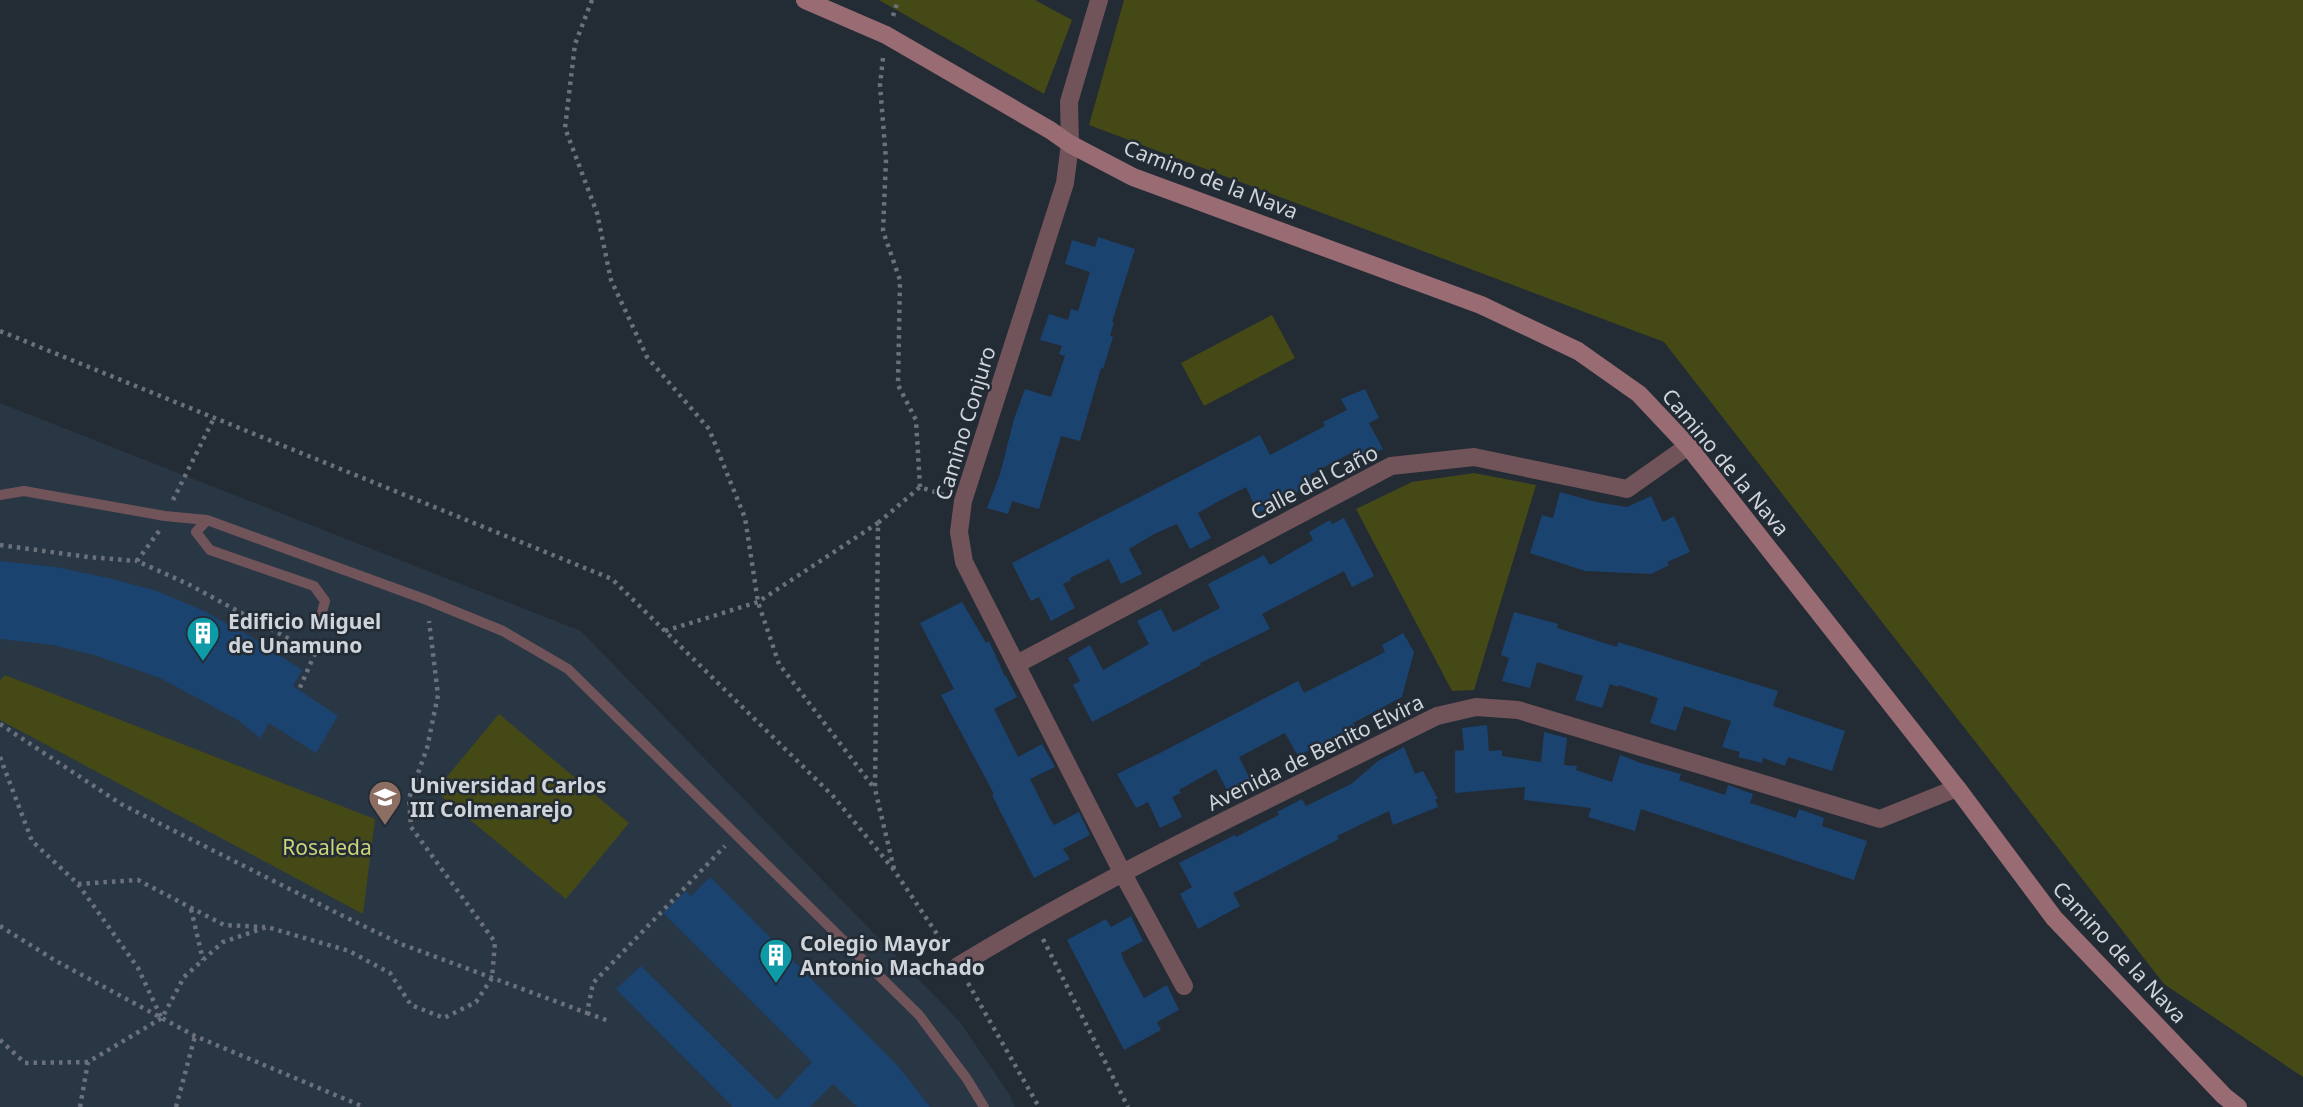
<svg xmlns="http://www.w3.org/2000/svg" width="2303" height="1107" viewBox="0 0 2303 1107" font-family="'Noto Sans',sans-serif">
	<rect width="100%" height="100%" fill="#232b35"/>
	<path fill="#293644" d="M0 403 581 631 960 1022 1009 1094 1015 1107H0Z"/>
	<path fill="#454916" d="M879 0H1035L1072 20 1044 94Z
		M1124 0H2303V1077L2164 984 1664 342 1089 125Z
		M1272 315 1295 358 1204 406 1181 363Z
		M1474 473 1536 485 1474 690 1452 691 1356 509 1412 482Z
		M5 675 375 819 363 914 0 720V680Z
		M499 714 629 823 566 899 435 791Z"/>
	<path fill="#1b436f" d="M1098 237 1135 249 1112 322 1114 323 1110 335 1113 337 1103 369 1101 368 1080 441 1061 436 1039 509 1012 501 1008 514 987 508 1000 474 1014 419 1025 389 1051 397 1065 356 1059 354 1062 346 1040 340 1049 314 1068 320 1071 309 1078 311 1090 272 1065 264 1072 240 1095 247Z
		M1365 389 1379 418 1369 423 1383 449 1359 460 1355 451 1309 475 1314 483 1258 513 1246 487 1219 501 1198 513 1211 538 1190 549 1177 524 1156 533 1129 549 1142 574 1121 584 1109 559 1070 578 1071 580 1063 584 1075 608 1051 621 1039 597 1031 601 1012 563 1260 435 1270 455 1325 426 1323 422 1347 410 1341 399Z
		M1560 492 1596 502 1627 507 1651 496 1663 522 1674 516 1690 552 1667 562 1669 565 1651 574 1585 571 1530 553 1542 515 1553 518Z
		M1344 518 1374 576 1352 587 1344 571 1262 614 1270 629 1200 663 1201 665 1092 722 1073 685 1080 681 1068 658 1090 645 1103 670 1149 644 1137 621 1161 609 1173 632 1182 628 1220 608 1208 584 1264 555 1270 565 1313 540 1309 532 1330 520 1332 524Z
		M0 561 56 567 108 578 157 591 204 611 253 638 302 670 293 686 338 716 316 753 269 723 260 738 238 720 160 678 94 655 53 645 0 639Z
		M962 602 986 643 989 641 1005 677 1006 676 1017 697 994 709 1018 757 1042 744 1055 767 1030 779 1049 817 1054 825 1079 812 1090 835 1063 849 1070 859 1034 878 992 795 994 794 941 695 954 689 920 623Z
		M1514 612 1558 624 1557 628 1617 647 1618 642 1778 691 1773 706 1845 731 1832 771 1788 757 1785 766 1763 758 1762 763 1738 757 1740 752 1722 747 1731 721 1684 706 1676 731 1650 723 1658 698 1619 685 1618 687 1610 684 1602 708 1575 700 1583 676 1537 662 1530 688 1502 681 1509 658 1501 655Z
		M1403 633 1414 652 1402 697 1353 723 1355 726 1298 756 1285 733 1239 757 1251 781 1228 792 1216 769 1179 790 1181 793 1172 797 1182 817 1160 828 1148 802 1136 808 1117 774 1160 753 1298 681 1304 693 1350 670 1385 652 1382 645Z
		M1487 725 1489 751 1502 750V756L1541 762 1544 732 1567 738 1564 765 1577 766 1576 770 1612 782 1620 755 1641 763 1681 774 1679 780 1725 795 1728 785 1753 794 1750 803 1796 818 1799 809 1824 818 1822 826 1867 841 1854 880 1641 809 1635 831 1588 817 1591 808 1524 800 1525 787 1455 793V751L1464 750 1462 728Z
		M1404 747 1415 774 1423 771 1438 799H1435L1438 807 1393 825 1389 811 1337 836 1339 839 1233 893 1240 906 1198 929 1180 894 1192 887 1179 863 1235 835 1236 837 1279 815 1277 812 1302 799 1306 806 1351 784 1378 761Z
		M710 877 898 1066 930 1107H857L833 1084 810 1107H733L616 989 641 966 777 1100 812 1062 663 913 686 891 691 896Z
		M1131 916 1143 941 1121 953 1124 961 1144 998 1167 985 1179 1010 1157 1022 1161 1030 1124 1050 1067 940 1106 919 1111 927Z"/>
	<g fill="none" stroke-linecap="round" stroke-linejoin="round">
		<path stroke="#6b717a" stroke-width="4.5" stroke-dasharray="3.5 5" stroke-linecap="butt" d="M592 0 575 44 565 128 597 213 611 280 647 357 709 429 745 518 758 602 779 664 875 789
			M893 16 898 0
			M883 58 880 85 886 160 883 231 900 280 898 385 916 420 920 487
			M0 331 612 579 833 796 894 870 947 949
			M173 500 214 418
			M159 531 137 561 188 584 315 653 299 690
			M0 545 88 557 137 561
			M665 631 758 602 878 523
			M0 724 121 804 343 916 401 944 587 1013 593 983 725 846
			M0 757 32 841 78 884 138 968 161 1017
			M894 869 875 789 878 523 920 487 944 495
			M78 884 138 880 224 925 265 927
			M191 909 203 960
			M0 926 56 961 195 1036 364 1107
			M1043 939 1128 1107
			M968 983 1039 1107
			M587 1013 609 1021
			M0 1040 25 1063 88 1062
			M80 1107 88 1062 162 1018 184 977 223 942 267 927 349 951 390 973 411 1005 444 1018 476 1002 492 978 495 942 411 827 409 798 427 748 438 695 429 621
			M176 1107 195 1036"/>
		<path stroke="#715459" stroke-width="10" d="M0 495 24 491 165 516 207 520 427 600 503 631 568 669 919 1015 967 1079 984 1107
			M207 520 196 532 210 550 314 586 325 601 319 623"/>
		<path stroke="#715459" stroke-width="18" d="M1099 0 1069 102 1070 144 1065 183 963 501 959 532 964 562 1122 872 1184 986
			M1017 664 1391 466 1474 457 1627 489 1688 446
			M958 966C1112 872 1276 796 1437 716L1476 707 1518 710 1880 819 1957 788"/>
		<path stroke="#996b73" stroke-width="18" d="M805 0 886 35 1050 130 1070 144 1133 177 1481 305 1578 351 1639 394 1688 446 1957 788 2054 918 2224 1096 2238 1107"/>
	</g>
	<defs>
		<symbol id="building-pin" viewBox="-11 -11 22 30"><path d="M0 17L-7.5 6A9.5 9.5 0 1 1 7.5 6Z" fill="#0f9aa8" stroke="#232b35"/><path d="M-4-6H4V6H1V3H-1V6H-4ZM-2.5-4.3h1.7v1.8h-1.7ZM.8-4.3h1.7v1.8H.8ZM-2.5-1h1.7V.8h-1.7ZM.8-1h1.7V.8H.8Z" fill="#fff"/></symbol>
		<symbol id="university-pin" viewBox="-11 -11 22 30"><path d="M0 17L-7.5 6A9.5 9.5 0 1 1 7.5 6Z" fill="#8d6e63" stroke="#232b35"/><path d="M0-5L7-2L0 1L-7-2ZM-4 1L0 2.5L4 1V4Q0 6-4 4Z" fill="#fff"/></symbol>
	</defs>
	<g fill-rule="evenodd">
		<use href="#building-pin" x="184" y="614" width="38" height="52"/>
		<use href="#university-pin" x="366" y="778" width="38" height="52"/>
		<use href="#building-pin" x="757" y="936" width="38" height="52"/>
	</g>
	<g text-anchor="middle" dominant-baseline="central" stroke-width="5" stroke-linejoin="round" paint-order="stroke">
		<g font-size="21" fill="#cfd4da" stroke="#232b35">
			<text transform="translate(1211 179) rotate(21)">Camino de la Nava</text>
			<text transform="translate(965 423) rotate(-73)">Camino Conjuro</text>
			<text transform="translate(1726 462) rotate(50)">Camino de la Nava</text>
			<text transform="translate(1314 482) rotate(-27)">Calle del Caño</text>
			<text transform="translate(1315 752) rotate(-26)">Avenida de Benito Elvira</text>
			<text transform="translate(2120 952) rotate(47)">Camino de la Nava</text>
		</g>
		<g font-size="21" font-weight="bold" fill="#cfd4da" stroke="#232b35" text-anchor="start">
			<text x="228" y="621">Edificio Miguel<tspan x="228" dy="24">de Unamuno</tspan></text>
			<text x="410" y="785">Universidad Carlos<tspan x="410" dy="24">III Colmenarejo</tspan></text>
			<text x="800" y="943">Colegio Mayor<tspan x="800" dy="24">Antonio Machado</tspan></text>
		</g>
		<g font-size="21" fill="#ccd578" stroke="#232b35">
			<text x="327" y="847">Rosaleda</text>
		</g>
	</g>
</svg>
